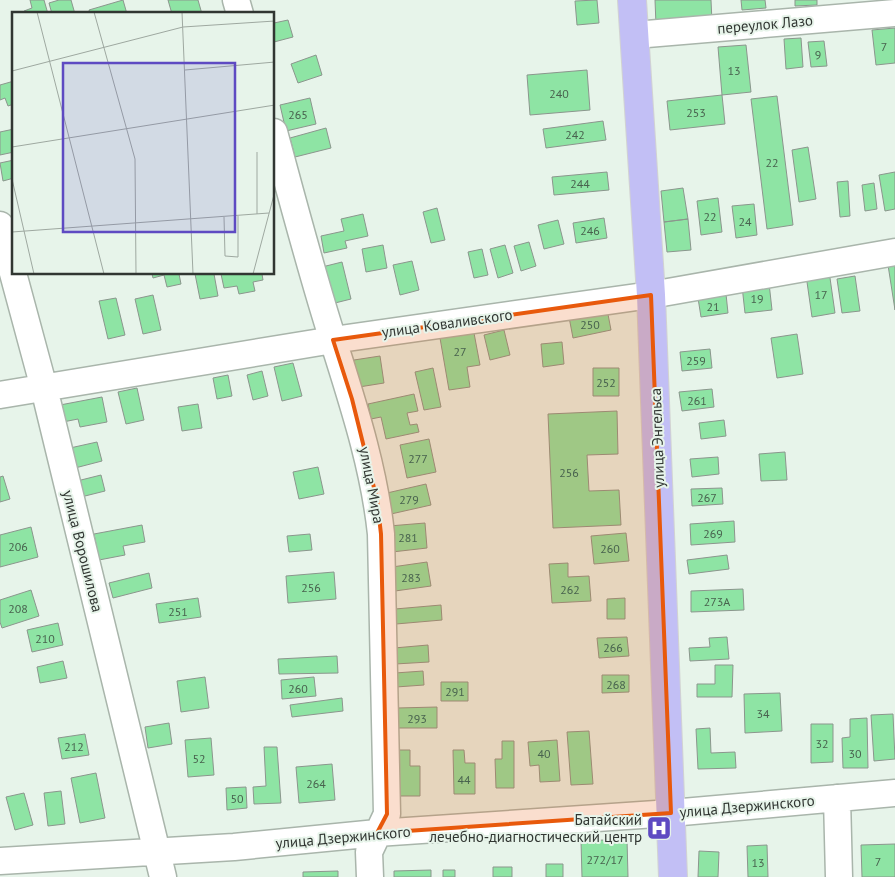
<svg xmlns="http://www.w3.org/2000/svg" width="895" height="877" viewBox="0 0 895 877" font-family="'PT Sans',sans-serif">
	<rect width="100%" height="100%" fill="#e7f4ea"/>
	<path fill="#8ee4a4" stroke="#8b968d" d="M30 0H44L48 14H25L24 11 32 8Z
		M59 0H71L75 14H52L49 3Z
		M123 0 127 14H90L89 10Z
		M168 0H198L202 14H172Z
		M597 0 599 23 577 25 575 1Z
		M655 0H711L712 22 656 25Z
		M741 0H765L766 8 742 10Z
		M795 0H817V5L795 6Z
		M288 20 293 37 274 42V23Z
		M895 28V63L876 65 872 30Z
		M801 38 803 67 786 69 784 39Z
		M824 41 827 66 811 67 808 42Z
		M746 45 751 92 722 95 718 47Z
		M316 55 322 75 298 83 291 64Z
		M587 70 590 110 530 115 527 75Z
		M14 81V104L8 106 5 98 0 100V85Z
		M722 95 725 124 670 130 667 101Z
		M777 96 793 225 767 229 751 99Z
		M310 98 316 124 286 131 280 105Z
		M603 121 606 140 546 148 543 129Z
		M326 128 331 148 295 157 290 138Z
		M14 129V152L0 155V132Z
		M808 147 816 199 799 202 792 150Z
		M14 160V178L3 181 0 163Z
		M607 172 609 190 554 195 552 177Z
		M895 172V209L885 211 879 175Z
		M848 181 850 216 840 217 837 182Z
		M874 183 877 209 865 211 862 185Z
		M683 188 688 219 664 222 661 191Z
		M718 198 722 232 701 235 697 201Z
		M754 204 757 235 736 238 732 206Z
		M437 208 445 240 431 243 423 212Z
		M363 214 368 236 345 241 347 248 324 253 321 236 344 231 341 219Z
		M604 218 607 238 576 243 573 223Z
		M688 219 691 250 667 252 664 222Z
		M558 220 564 244 544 249 538 225Z
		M529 242 536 266 521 271 514 246Z
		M383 245 387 268 366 272 362 249Z
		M505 245 513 273 498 278 490 249Z
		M482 249 488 275 474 278 468 252Z
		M412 261 419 290 400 295 393 265Z
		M342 262 351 299 331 304 322 267Z
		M895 264V310L888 265Z
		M829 271 835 313 812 317 806 275Z
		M152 274H179L181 284 167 287 164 275 153 278Z
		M195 274H214L218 296 200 299Z
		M221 274H262L263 280 253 282 255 291 239 294 237 286 224 288Z
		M855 276 860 311 842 313 837 279Z
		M769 283 772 310 745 313 742 286Z
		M726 294 728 313 701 317 698 298Z
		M153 295 161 330 143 334 135 299Z
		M116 298 125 335 108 339 99 301Z
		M607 309 611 330 573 338 569 317Z
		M504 330 510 355 490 360 484 335Z
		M474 333 480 365 467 367 470 387 449 390 440 338Z
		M797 334 803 374 777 378 771 338Z
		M562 342 564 364 543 367 541 344Z
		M710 349 712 368 682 371 680 352Z
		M380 356 384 383 359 387 354 360Z
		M293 363 302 396 282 401 274 367Z
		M433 368 441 407 424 410 415 372Z
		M593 368H619V396H593Z
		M262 371 268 396 253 400 247 375Z
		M228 375 232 396 217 399 213 378Z
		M137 388 144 420 126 424 118 392Z
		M712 389 714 407 682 411 679 392Z
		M414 394 418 411 407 413 410 425 417 424 419 432 386 439 381 417 371 419 368 404Z
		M102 397 107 422 80 427 78 419 63 422 60 405Z
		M198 404 202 428 182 431 178 407Z
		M617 411 618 454 587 455 589 491 619 490 621 525 553 528 548 414Z
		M724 420 726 436 701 439 699 423Z
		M429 439 436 472 407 478 400 445Z
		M97 442 102 461 75 468 70 448Z
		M785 452 787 480 761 481 759 454Z
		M718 457 719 474 692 477 690 459Z
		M318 467 324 494 299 499 293 472Z
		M101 475 105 491 81 497 77 481Z
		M3 476 10 499 0 502V477Z
		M426 484 431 505 391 514 387 493Z
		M722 488 723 504 692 506 691 489Z
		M734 521 735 542 691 545 690 524Z
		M425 523 427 548 392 552 389 526Z
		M142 525 145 542 123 546 125 555 99 560 94 534Z
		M31 527 38 557 0 567V535Z
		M626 533 629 561 594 564 591 536Z
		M310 534 312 550 289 552 287 536Z
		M727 555 729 569 689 574 687 560Z
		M427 562 431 586 395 591 392 567Z
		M568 563V577L589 576 591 601 552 603 549 564Z
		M334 572 336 599 288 603 286 576Z
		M149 573 152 588 113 598 109 583Z
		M743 589 744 610 691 612V591Z
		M31 590 39 616 2 628 0 622V600Z
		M198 598 201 617 159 623 156 604Z
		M625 598V619H607V599Z
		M441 605 442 620 396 624 395 609Z
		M58 623 63 645 32 652 27 630Z
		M627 637 629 656 599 658 597 638Z
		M727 637 729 659 690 661 689 648 710 647 709 638Z
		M428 645 429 662 395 664 394 648Z
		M337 656 338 673 279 674 278 659Z
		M63 661 67 678 40 683 37 667Z
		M715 665H733L732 697H697V684H715Z
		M423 671 424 685 396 687 395 673Z
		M602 675H629V692L602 693Z
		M205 677 209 708 181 712 177 681Z
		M314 677 316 696 282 699 281 680Z
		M441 682H468V701H441Z
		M780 693 782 731 745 733 744 694Z
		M342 698 343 711 292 717 290 705Z
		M437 707V728H397V708Z
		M893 714 895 759 874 761 871 715Z
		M867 718 868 768H843L842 738 850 737V719Z
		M169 723 172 744 148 748 145 727Z
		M811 724H833V762L811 763Z
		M710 728 711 753 735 752 736 768 698 769 696 729Z
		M589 731 593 784 571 785 567 732Z
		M85 734 89 755 62 759 58 738Z
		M211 738 214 775 188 777 185 740Z
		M557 740 560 781 540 782 539 765 530 766 528 742Z
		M502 741H514V788H496L495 759H502Z
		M264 747H277L281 803 254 804 253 787 266 786Z
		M395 750H410V766H420V796H395Z
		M453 750H464L465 763H475V794H454Z
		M332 764 335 800 299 803 296 767Z
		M96 773 105 818 80 823 71 778Z
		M246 787 247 808 227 810 226 788Z
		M61 791 65 824 48 826 44 793Z
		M24 793 33 825 15 830 6 797Z
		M627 839 628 877H582L581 841Z
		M895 844V877H862L861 845Z
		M767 845 768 877H748L747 846Z
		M699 851 719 852 718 877H698Z
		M546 864H563V877H546Z
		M493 867H512V877H493Z
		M431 870V877H394V871Z
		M443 870H455V877H443Z
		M338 871V877H303V872Z"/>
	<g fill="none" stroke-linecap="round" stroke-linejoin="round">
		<defs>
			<path id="minor" d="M236 0 240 14
				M635 35 895 13
				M274 132C293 202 311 271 333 340 353 404 374 467 381 534L387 814 369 852 370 877
				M0 225 44 388 163 877
				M0 395 333 340 651 295 895 252
				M837 798 839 877
				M0 861 234 847 377 833 671 813 895 793"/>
			<path id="major" d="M632 0 651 295 673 877"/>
		</defs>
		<use href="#minor" stroke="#a9b5ab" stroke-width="29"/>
		<use href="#major" stroke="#d2d3d2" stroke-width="30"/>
		<use href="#minor" stroke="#fff" stroke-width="26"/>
		<use href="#major" stroke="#c2bff5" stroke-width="28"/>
	</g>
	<path fill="#e8590c" fill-opacity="0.2" stroke="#e8590c" stroke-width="4" stroke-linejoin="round" d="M651 295 671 813 377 833 387 814 381 534 377 500 352 399 333 340Z"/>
	<defs>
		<symbol id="hospital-square" viewBox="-11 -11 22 22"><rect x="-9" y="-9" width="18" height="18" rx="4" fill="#5e4ac2" stroke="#e7f4ea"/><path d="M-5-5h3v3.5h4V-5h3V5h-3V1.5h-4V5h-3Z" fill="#fff"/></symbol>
	</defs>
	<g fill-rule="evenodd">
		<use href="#hospital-square" x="645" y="814" width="28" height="28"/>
	</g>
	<g text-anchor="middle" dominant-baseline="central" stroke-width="4" stroke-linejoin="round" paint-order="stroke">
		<g font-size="12" fill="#48624e">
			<text x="884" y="46">7</text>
			<text x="818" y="54">9</text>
			<text x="734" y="70">13</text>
			<text x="559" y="93">240</text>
			<text x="696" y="112">253</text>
			<text x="298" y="114">265</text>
			<text x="575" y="134">242</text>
			<text x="772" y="162">22</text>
			<text x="580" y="183">244</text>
			<text x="710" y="216">22</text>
			<text x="745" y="221">24</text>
			<text x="590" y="230">246</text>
			<text x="821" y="294">17</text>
			<text x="757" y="298">19</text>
			<text x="713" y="306">21</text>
			<text x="590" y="324">250</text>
			<text x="460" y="351">27</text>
			<text x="696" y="360">259</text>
			<text x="606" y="382">252</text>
			<text x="697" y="400">261</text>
			<text x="418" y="458">277</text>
			<text x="569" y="472">256</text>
			<text x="707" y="497">267</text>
			<text x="409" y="499">279</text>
			<text x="713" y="533">269</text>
			<text x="408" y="537">281</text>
			<text x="18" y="546">206</text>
			<text x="610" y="548">260</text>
			<text x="411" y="577">283</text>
			<text x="311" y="587">256</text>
			<text x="570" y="589">262</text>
			<text x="717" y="601">273А</text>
			<text x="18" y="608">208</text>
			<text x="178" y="611">251</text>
			<text x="45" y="638">210</text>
			<text x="613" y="647">266</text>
			<text x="616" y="684">268</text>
			<text x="298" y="688">260</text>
			<text x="455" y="691">291</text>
			<text x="763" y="713">34</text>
			<text x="417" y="718">293</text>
			<text x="822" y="743">32</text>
			<text x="74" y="746">212</text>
			<text x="544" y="753">40</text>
			<text x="855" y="753">30</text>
			<text x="199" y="758">52</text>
			<text x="464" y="779">44</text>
			<text x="316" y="783">264</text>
			<text x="237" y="798">50</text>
			<text x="605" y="859">272/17</text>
			<text x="878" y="861">7</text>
			<text x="758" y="862">13</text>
		</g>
		<g font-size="15" fill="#313632" stroke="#e7f4ea">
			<text transform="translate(765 24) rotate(-5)">переулок Лазо</text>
			<text transform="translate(447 323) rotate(-8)">улица Коваливского</text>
			<text transform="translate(657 438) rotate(-92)">улица Энгельса</text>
			<text transform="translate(372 485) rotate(79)">улица Мира</text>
			<text transform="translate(83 551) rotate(76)">улица Ворошилова</text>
			<text transform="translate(747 806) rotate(-5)">улица Дзержинского</text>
			<text transform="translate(343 837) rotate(-5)">улица Дзержинского</text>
		</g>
		<g font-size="15" fill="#313632" stroke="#e7f4ea" text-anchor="end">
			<text x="642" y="819">Батайский<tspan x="642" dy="17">лечебно-диагностический центр</tspan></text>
		</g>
	</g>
	<g transform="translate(12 12)">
		<rect width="262" height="262" fill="#e7f4ea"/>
		<path fill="none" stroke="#9ea8a0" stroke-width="1" d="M25 0 92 262M82 0 123 147 124 262M170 0 181 262M173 58 263 50M0 59 171 15 263 9M0 135 263 93M245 140V202M0 167 22 262M212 205 213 244 226 245V204M0 220 257 201M241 262 263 179"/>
		<path fill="#5e4ac2" fill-opacity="0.15" stroke="#5e4ac2" stroke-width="2.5" d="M51 51H223V220H51Z"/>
		<rect width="262" height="262" fill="none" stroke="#313632" stroke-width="2.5"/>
	</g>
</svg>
